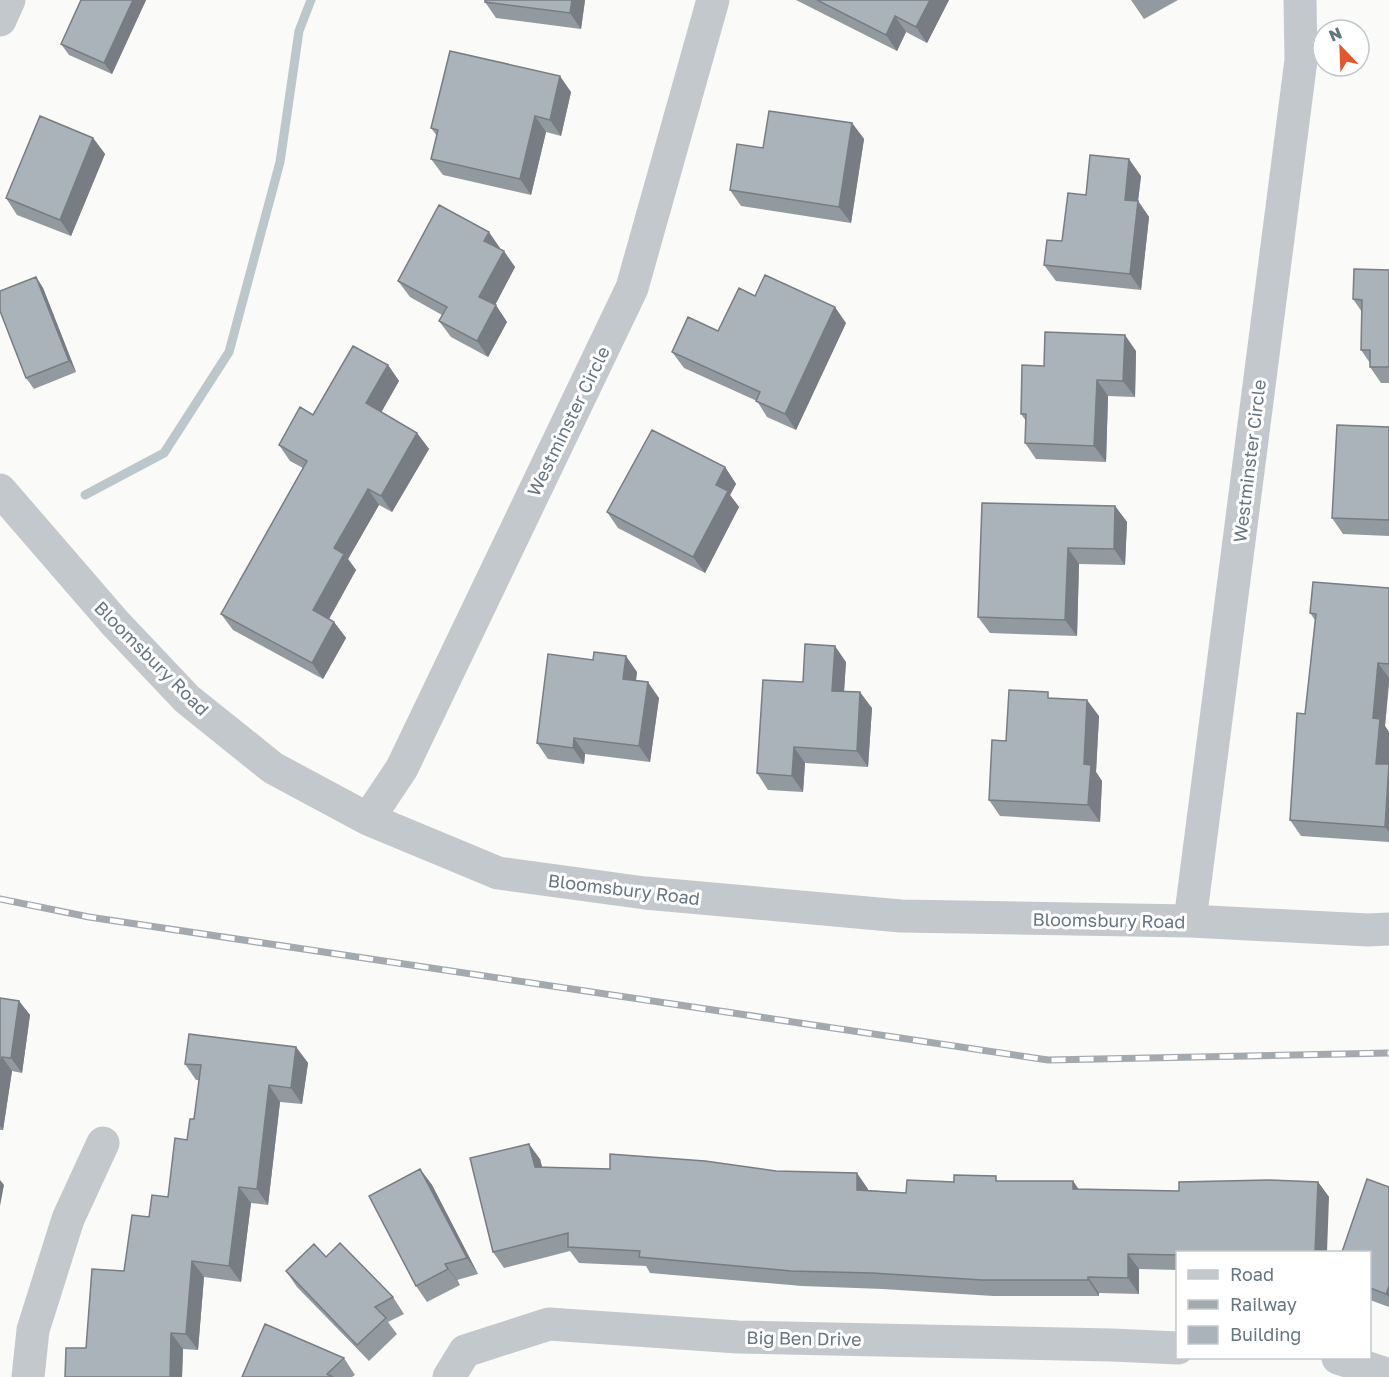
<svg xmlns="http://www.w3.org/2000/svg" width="1389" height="1377" viewBox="0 0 1389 1377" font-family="'Golos Text',sans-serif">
	<rect width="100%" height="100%" fill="#fafaf8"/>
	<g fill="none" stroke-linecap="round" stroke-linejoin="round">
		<path stroke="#bbc7cb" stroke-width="9" d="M85 495 164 453 229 352 280 162 299 31 311 0"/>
		<path stroke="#c3c8cc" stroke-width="33" d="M0 20 9 0
			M0 490 115 623 187 699 273 768 368 819 498 873 645 893 901 916 1190 921 1368 930 1389 929
			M368 819 402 768 632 288 713 0
			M1190 921 1301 60 1300 0
			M1338 1358 1389 1375
			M28 1377 33 1330 68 1219 103 1143
			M449 1377 465 1351 549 1324 738 1337 1112 1345 1178 1348"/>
		<defs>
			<path id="rail" d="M0 899 89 917 1048 1060 1389 1053"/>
		</defs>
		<use href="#rail" stroke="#a2aab0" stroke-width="7"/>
		<use href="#rail" stroke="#fff" stroke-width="4.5" stroke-dasharray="14" stroke-linecap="butt"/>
	</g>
	<path fill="#929a9f" d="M81 0H146L112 74 69 55 61 44Z
		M585 0 581 29 496 18 485 2Z
		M796 0H949L927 43 906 32 897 51Z
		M1131 0H1178L1144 19Z
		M571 92 561 136 546 132 531 195 443 175 431 159 437 136 431 128Z
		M852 123 864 139 851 223 741 206 730 190 763 148Z
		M93 138 105 154 71 236 17 215 6 198Z
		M1141 176 1138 201 1149 217 1141 290 1056 281 1044 265 1062 241 1086 195Z
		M500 248V249L515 267 495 305 507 322 488 357 451 337 439 321 442 315 410 297 398 281Z
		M1389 270V383H1381L1370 367V363L1361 350 1362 312 1353 299Z
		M36 277 43 288 76 372 34 389 26 378Z
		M755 296 846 323 796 430 767 417 757 401 684 368 672 352 718 331Z
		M1136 351 1135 397 1108 396 1106 462 1036 459 1025 443 1026 421 1021 414 1044 366Z
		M388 365 399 381 381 412 417 433 429 449 392 512 379 505 348 559 356 570 329 619 334 622 346 638 323 679 233 630 221 614 303 468 290 461 279 445 313 415Z
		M1389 427V536L1343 534 1332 518Z
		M725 467 736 484 730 495 739 507 705 573 618 528 607 512Z
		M1115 506 1127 522 1125 565 1079 564 1077 636 990 633 978 617Z
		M1389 588V685L1385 726 1389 732V842L1301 836 1290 820 1305 714 1315 620 1310 613Z
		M846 662 844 691 872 708 868 767 805 763 803 792 768 790 757 773 803 682Z
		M637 672 636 680 659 698 650 762 585 754 584 764 548 759 537 743Z
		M1052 698 1099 716 1096 772 1102 781 1100 822 1000 816 989 800 1006 741Z
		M0 998 19 1001 30 1015 22 1073 12 1071 3 1130H0Z
		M296 1047 308 1063 302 1104 280 1102 268 1205 251 1203 241 1282 204 1277 198 1350 183 1349 182 1377H65L86 1348 124 1271 149 1217 168 1197 194 1119 199 1080H196L185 1064Z
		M540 1159 542 1167 868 1189V1190L906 1193 954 1182 1073 1181 1078 1189 1179 1191 1318 1182 1329 1197 1178 1252V1270L1139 1269V1294L1099 1293V1296H993L883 1289 802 1286 650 1273 646 1266 579 1263 570 1251 504 1268 493 1252Z
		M420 1169 432 1185 478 1274 457 1280 460 1285 427 1302 416 1286Z
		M1389 1187V1307L1370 1300V1252Z
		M326 1257 393 1297 404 1314 388 1322 397 1334 369 1361 297 1287 286 1271Z
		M344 1358 355 1375 352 1377H242Z"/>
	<path fill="#777d82" d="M133 0H146L112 74 104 63Z
		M572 0H585L581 29 570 13Z
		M930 0H949L927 43 916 27Z
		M895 16 906 32 897 51 886 35Z
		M560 76 571 92 561 136 550 120Z
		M535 116 546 132 531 195 520 179Z
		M852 123 864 139 851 223 839 207Z
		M93 138 105 154 71 236 60 220Z
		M1129 159 1141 176 1138 201 1149 217 1141 290 1130 274 1125 200Z
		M489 232 500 248 496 257 484 241Z
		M504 251 515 267 491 313 479 297Z
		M36 277 43 288 76 372 69 361Z
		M496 305 507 322 488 357 477 341Z
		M835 307 846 323 796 430 785 414Z
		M1125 335 1136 351 1135 397 1123 381Z
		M388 365 399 381 377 420 366 403Z
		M1097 380 1108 396 1106 462 1094 446Z
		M417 433 429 449 392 512 381 496Z
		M725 467 736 484 730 495 739 507 705 573 693 557 716 485Z
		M368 489 379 505 348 559 356 570 325 626 313 610 334 548Z
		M1115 506 1127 522 1125 565 1114 549Z
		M1068 548 1079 564 1077 636 1065 620Z
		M334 622 346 638 323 679 312 663Z
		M835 646 846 662 843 707 832 691Z
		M626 656 637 672 634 695 623 679Z
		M1378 663 1389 678 1385 726 1389 732V761L1388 780 1376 764 1373 718Z
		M648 682 659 698 650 762 639 746Z
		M860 692 872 708 868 767 857 751Z
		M1087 700 1099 716 1096 772 1102 781 1100 822 1088 805 1084 764Z
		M574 738 585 754 584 764 573 748Z
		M794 747 805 763 803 792 792 776Z
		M1389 768V832L1385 827Z
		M19 1001 30 1015 22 1073 11 1058Z
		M296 1047 308 1063 302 1104 291 1088Z
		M2 1057 12 1071 3 1130 0 1126V1068Z
		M269 1085 280 1102 268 1205 257 1189Z
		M529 1144 540 1159 546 1182 535 1167Z
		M420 1169 432 1185 478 1274 467 1258Z
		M857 1173 868 1189V1205L857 1190Z
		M0 1180 4 1185 0 1206Z
		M1073 1181 1084 1197 1073 1189Z
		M1318 1182 1329 1197 1327 1252H1315Z
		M239 1187 251 1203 241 1282 229 1266Z
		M1128 1254 1139 1269V1294L1128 1278Z
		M192 1261 204 1277 198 1350 186 1334Z
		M445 1264 457 1280 460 1285 448 1269Z
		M1088 1277 1099 1293V1296L1088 1280Z
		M1389 1286V1298L1386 1294Z
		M171 1333 183 1349 182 1377H170Z"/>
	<path fill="#aab3b9" stroke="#777d82" stroke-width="1.5" d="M81 0H133L104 63 61 44Z
		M485 0H572L570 13 485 2Z
		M817 0H930L916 27 895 16 886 35Z
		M450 51 560 76 550 120 535 116 520 179 431 159 438 130 431 128Z
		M769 111 852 123 839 207 730 190 737 144 763 148Z
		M40 116 93 138 60 220 6 198Z
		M1090 155 1129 159 1125 200 1138 201 1130 274 1044 265 1047 240 1062 241 1068 193 1086 195Z
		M439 205 489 232 484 241 504 251 479 297 496 305 477 341 439 321 447 307 398 281Z
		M1354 269 1389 270V367H1370V350H1361L1362 300 1353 299Z
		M765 275 835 307 785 414 756 401 760 392 672 352 688 317 718 331 739 288 755 296Z
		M36 277 69 361 26 378 0 311V291Z
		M1045 332 1125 335 1123 381 1097 380 1094 446 1025 443 1026 414H1021L1022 365 1044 366Z
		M353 346 388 365 366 403 417 433 381 496 368 489 334 548 344 554 313 610 334 622 312 663 221 614 307 461 279 445 300 407 313 415Z
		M1337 425 1389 427V520L1332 518Z
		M652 430 725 467 716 485 728 491 693 557 607 512Z
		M982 503 1115 506 1114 549 1068 548 1065 620 978 617Z
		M1313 582 1389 588V664L1378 663 1373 718 1380 719 1376 764H1389L1385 827 1290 820 1297 713 1305 714 1316 614 1310 613Z
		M805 644 835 646 832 691 860 692 857 751 794 747 792 776 757 773 763 680 803 682Z
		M594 652 626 656 623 679 648 682 639 746 574 738 573 748 537 743 548 654 593 660Z
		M1009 690 1048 692V698L1087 700 1084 764 1091 765 1088 805 989 800 992 740 1006 741Z
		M0 998 19 1001 11 1058 2 1057 0 1068Z
		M189 1034 296 1047 291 1088 269 1085 257 1189 239 1187 229 1266 192 1261 186 1334 171 1333 170 1377H65L66 1348H86L92 1269 124 1271 132 1215 149 1217 152 1195 168 1197 175 1138 187 1140 190 1119H194L201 1065 185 1064Z
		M529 1144 535 1167 610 1169V1154L705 1161 776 1171 857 1173V1190L906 1193 907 1180 954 1182V1175L996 1176V1181H1073V1189L1179 1191V1182L1269 1180 1318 1182 1315 1252H1178V1255L1128 1254V1278L1088 1277V1280H982L872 1273 791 1271 639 1257 640 1251 568 1247V1233L493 1252 470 1158Z
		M420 1169 467 1258 445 1264 448 1269 416 1286 369 1196Z
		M1367 1179 1389 1187V1286L1386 1294 1370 1288V1252H1342Z
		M340 1243 393 1297 375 1307 386 1318 357 1345 286 1271 314 1244 326 1257Z
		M265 1324 344 1358 327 1374 333 1377H242Z"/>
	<g text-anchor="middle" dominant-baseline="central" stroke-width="6" stroke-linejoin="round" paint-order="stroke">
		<g font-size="18" fill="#657683" stroke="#fff">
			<text transform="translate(568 421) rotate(-64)">Westminster Circle</text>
			<text transform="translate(1249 461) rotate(-83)">Westminster Circle</text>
			<text transform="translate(152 658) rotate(45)">Bloomsbury Road</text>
			<text transform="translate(624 889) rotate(7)">Bloomsbury Road</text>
			<text transform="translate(1109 920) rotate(1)">Bloomsbury Road</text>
			<text transform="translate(804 1338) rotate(1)">Big Ben Drive</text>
		</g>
	</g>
	<rect x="1176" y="1251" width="195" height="108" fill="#ffffff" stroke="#c1c8cd" stroke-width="1.5"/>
	<rect x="1188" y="1270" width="30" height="9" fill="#c3c8cc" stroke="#c1c8cd" stroke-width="1.5"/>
	<text x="1230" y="1281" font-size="18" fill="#657683">Road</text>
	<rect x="1188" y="1300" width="30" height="9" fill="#a2aab0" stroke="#c1c8cd" stroke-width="1.5"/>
	<text x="1230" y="1311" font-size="18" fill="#657683">Railway</text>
	<rect x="1188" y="1326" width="30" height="18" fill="#aab3b9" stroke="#c1c8cd" stroke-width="1.5"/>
	<text x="1230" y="1341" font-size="18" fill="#657683">Building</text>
	<g transform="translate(1341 48) rotate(337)"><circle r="28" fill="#ffffff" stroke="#c1c8cd" stroke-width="1.5"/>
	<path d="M0-4.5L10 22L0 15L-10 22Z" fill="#e4572e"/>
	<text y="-9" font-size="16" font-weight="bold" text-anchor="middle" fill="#657683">N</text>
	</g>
</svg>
